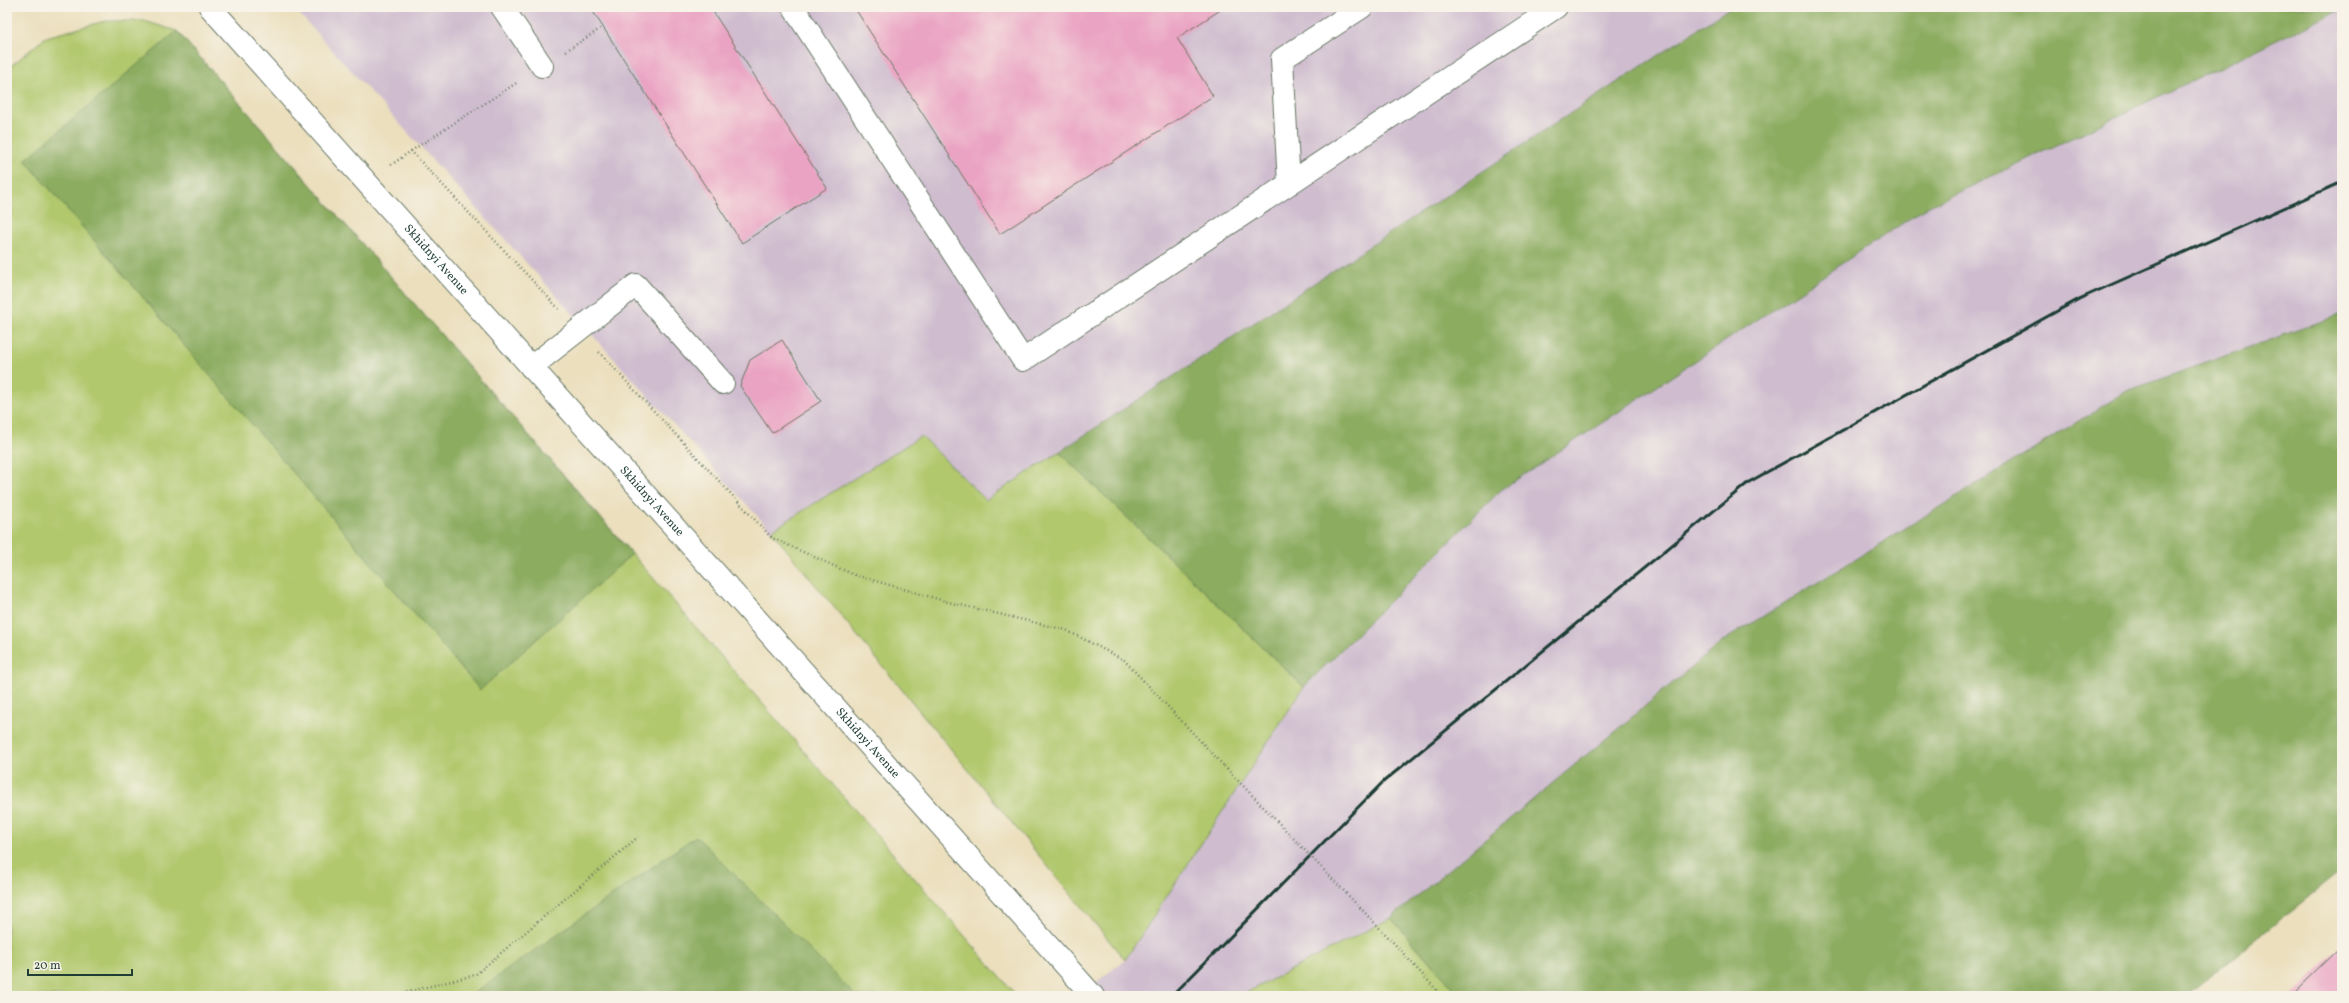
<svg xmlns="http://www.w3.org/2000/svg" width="2349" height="1003" viewBox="0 0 2349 1003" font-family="Vollkorn,serif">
	<rect width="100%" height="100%" fill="#f7f3e8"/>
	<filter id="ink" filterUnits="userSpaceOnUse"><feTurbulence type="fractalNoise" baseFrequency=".025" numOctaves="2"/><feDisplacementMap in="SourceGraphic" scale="8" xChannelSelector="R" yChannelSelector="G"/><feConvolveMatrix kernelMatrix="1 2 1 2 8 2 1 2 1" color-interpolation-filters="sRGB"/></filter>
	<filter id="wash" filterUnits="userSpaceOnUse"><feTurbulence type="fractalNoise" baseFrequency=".012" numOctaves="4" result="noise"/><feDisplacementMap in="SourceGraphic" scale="16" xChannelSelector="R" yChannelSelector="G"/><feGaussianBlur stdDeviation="0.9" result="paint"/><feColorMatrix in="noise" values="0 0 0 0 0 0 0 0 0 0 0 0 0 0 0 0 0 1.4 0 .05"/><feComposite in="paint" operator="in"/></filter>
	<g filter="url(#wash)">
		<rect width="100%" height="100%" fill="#ebdfbd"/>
		<path fill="#cfbdcf" d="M293 7H1731L986 500 921 436 771 531Z
			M2342 9V314L2127 391 1723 641 1391 918 1240 996H1078L1125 960 1304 687 1501 490 1927 207Z"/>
		<path fill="#b1c86d" stroke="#688250" d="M105 21H144L177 31 1017 996H7V69L46 37Z
			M921 436 986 500 1059 452 1304 687 1125 960 771 531Z
			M1391 918 1460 996H1240Z"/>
		<path fill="#8cac60" stroke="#56744a" d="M1731 7H2342V9L1927 207 1501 490 1304 687 1059 452Z
			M177 31 632 554 480 690 25 160Z
			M2342 314V870L2185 996H1460L1391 918 1723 641 2127 391Z
			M696 836 856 996H470Z"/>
		<g id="blocks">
			<path fill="#eaa3c2" d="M590 7H710L827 188 742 243Z
				M854 7H1225L1177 38 1213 96 1000 234Z
				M782 340 821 401 772 433 740 386 750 360Z
				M2342 945V996H2290Z"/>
		</g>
	</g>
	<g filter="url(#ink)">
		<use href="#blocks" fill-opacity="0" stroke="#667664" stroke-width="1"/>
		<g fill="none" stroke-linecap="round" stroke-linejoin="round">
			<defs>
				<path id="minor" d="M502 7 542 66
					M793 7 1023 360 1556 7
					M1289 184 1282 59 1362 7
					M531 367 636 285 723 383"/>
				<g id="major">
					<path id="s1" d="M210 7 1093 996"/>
				</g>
			</defs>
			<use href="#minor" stroke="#667664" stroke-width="24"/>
			<use href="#major" stroke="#667664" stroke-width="24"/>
			<path stroke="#667664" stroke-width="2.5" stroke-dasharray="1 3" stroke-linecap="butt" d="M566 51 603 27
				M411 151 518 82
				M391 165 411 151 559 309
				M599 352 772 538 852 574 948 602 1066 630 1124 660 1224 766
				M1390 939 1442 996
				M391 996 475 975 638 837"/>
			<use href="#minor" stroke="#fff" stroke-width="22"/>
			<use href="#major" stroke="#fff" stroke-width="22"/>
			<path stroke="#1f3d34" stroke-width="3" d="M1172 996 1383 782 1749 482 2079 299 2342 182"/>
			<path stroke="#667664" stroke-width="2.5" stroke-dasharray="1 3" stroke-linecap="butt" d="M1224 766 1390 939"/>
		</g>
	</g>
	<g text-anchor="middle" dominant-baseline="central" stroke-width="3" stroke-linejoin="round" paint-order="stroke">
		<g font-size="12" fill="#1f3d34" stroke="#f7f3e8">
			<text stroke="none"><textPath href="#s1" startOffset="339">Skhidnyi Avenue</textPath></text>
			<text stroke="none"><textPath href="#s1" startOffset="663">Skhidnyi Avenue</textPath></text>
			<text stroke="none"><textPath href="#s1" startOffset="987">Skhidnyi Avenue</textPath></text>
		</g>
	</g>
	<rect width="2349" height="1003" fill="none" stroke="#f7f3e8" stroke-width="24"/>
	<path d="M28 969v6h104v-6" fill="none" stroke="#1f3d34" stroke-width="2"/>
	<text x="34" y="969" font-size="12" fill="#1f3d34" stroke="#f7f3e8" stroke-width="3" paint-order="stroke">20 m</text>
</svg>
